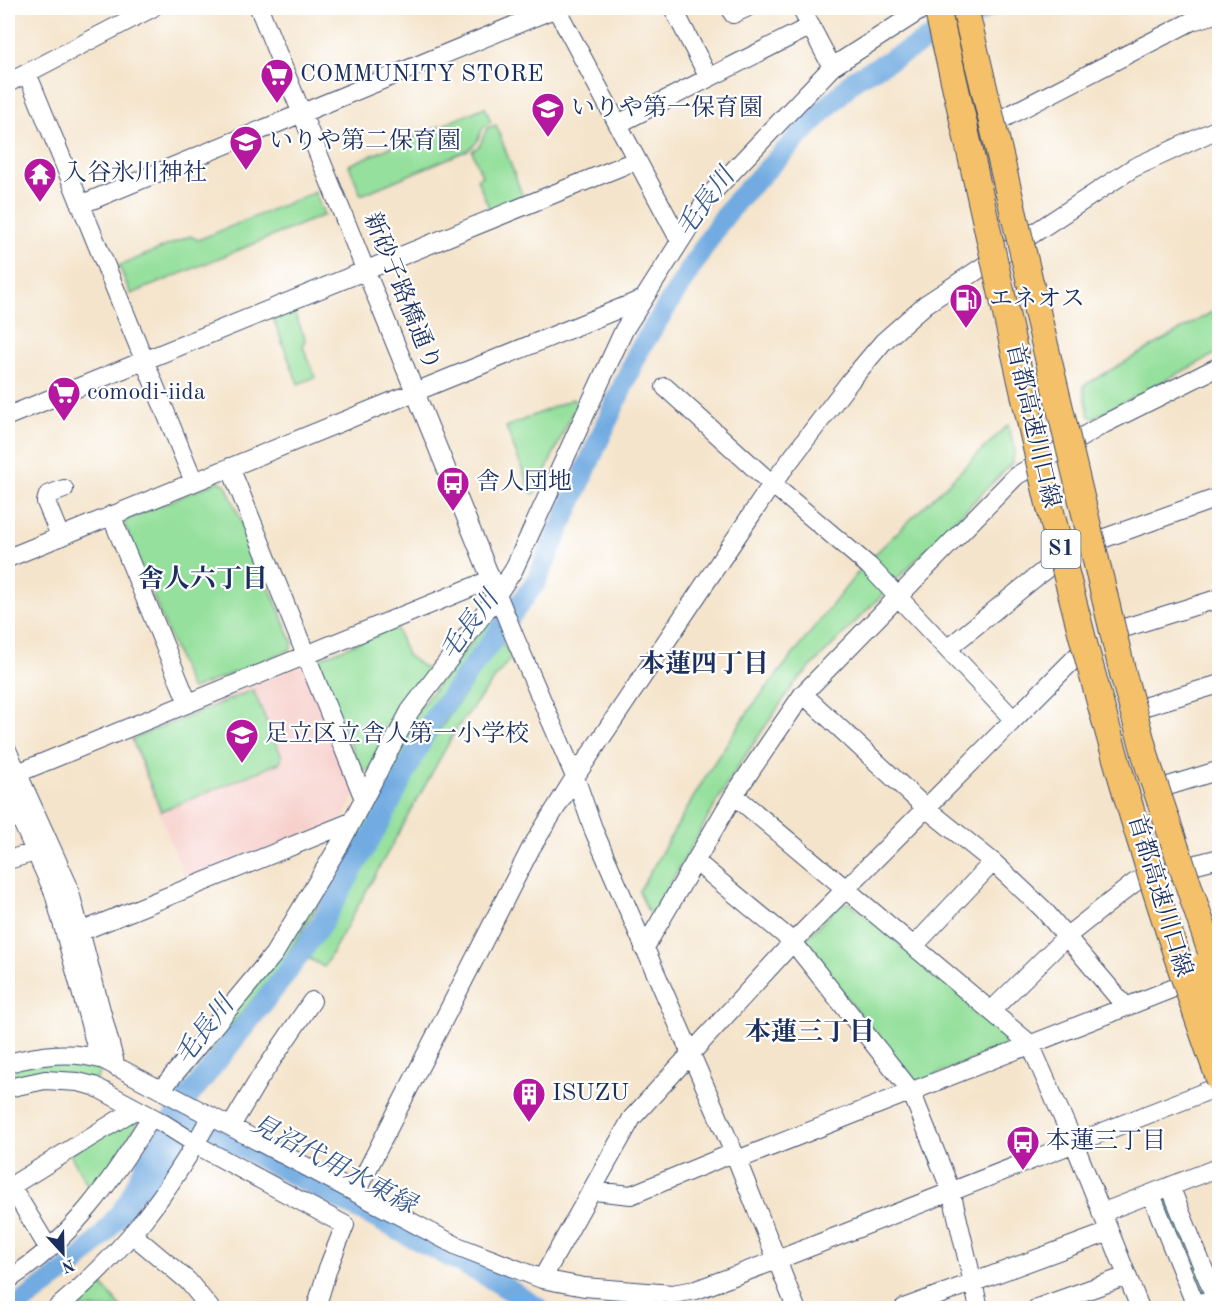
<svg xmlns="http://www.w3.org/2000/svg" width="1227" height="1316" viewBox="0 0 1227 1316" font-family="'Old Standard TT','Noto Serif JP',serif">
	<rect width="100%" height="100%" fill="#fff"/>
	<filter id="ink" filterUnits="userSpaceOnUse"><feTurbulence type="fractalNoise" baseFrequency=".0167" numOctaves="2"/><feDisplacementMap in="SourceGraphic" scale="12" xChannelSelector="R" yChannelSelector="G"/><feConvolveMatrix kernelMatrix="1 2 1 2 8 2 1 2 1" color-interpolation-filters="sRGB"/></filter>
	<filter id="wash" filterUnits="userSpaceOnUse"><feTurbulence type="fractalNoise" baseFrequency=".008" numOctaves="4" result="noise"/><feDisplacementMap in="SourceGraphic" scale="24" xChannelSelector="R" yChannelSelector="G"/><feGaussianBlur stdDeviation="1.35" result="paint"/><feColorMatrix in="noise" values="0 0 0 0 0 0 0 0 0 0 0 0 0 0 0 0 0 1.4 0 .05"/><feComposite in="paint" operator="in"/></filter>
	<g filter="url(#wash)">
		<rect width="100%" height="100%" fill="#f4e4cb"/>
		<path fill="#f7d0cc" d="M299 666 304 668 356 792 343 819 187 883 129 737Z"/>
		<path fill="#95e09c" stroke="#58887d" stroke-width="1.5" d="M485 107 491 122 483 128 476 143 468 150 361 195 349 165Z
			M496 125 523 197 490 210 477 179 482 176 472 151 480 145 487 128Z
			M315 192 324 215 131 294 119 266 190 236 198 240Z
			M1219 308V352L1094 418 1089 416 1083 386Z
			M293 310 305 338 303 347 315 377 298 384 273 318Z
			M573 399 577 403 535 494 531 493 506 427Z
			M1008 425 1015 450 1012 463 895 581 870 559Z
			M219 481 226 485 293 643 290 650 193 689 190 688 123 521Z
			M862 567 884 588 882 595 794 684 733 774 654 912H648L639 891 710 769 750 709Z
			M491 618 495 627 429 716 377 812 277 971 180 1086 175 1082 277 956 418 710Z
			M396 627 407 655 430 672 370 770 361 771 317 663 320 658Z
			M501 642 512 656 457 728 324 967 308 958 330 926 431 742Z
			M253 690 282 757 279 763 161 811 132 739Z
			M850 903 1012 1037 1010 1045 918 1082 910 1080 808 947 807 938 840 904Z
			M29 1060 104 1065 95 1082 8 1084V1067Z
			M136 1113 142 1118 92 1193 70 1154Z
			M1165 1192 1210 1295 1201 1301 1159 1195Z
			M102 1285 122 1308H71Z"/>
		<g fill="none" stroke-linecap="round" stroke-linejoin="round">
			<path stroke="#71abe1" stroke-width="21" d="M140 1190 159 1171 192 1122 490 1278 538 1308
				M15 1308 77 1262 104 1234 128 1202 146 1164 179 1109 282 979 322 923 383 817 431 722 536 582 638 352 718 225 738 199 855 79 986 8"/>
		</g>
	</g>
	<g filter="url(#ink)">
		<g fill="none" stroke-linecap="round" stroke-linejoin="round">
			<defs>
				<path id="minor" d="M259 8 515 638 575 777 594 831 737 1160 796 1308
					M556 8 680 241
					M673 8 709 78
					M801 8 832 67
					M733 14 746 8
					M27 73 194 482
					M8 83 152 8
					M1000 120 1192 21 1220 13
					M618 124 811 26
					M80 205 556 8
					M665 387 772 484 869 566 1013 719
					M8 416 637 160
					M230 467 364 799
					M111 515 188 703
					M60 536 46 502 48 495 64 489
					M1099 540 1220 497
					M8 558 643 299
					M1121 629 1220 598
					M947 649 1057 560
					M803 694 927 809 993 862 1043 909 1126 1007
					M1143 707 1220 684
					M8 752 68 885 116 1067
					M8 777 492 579
					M1165 787 1220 770
					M8 791 54 893 96 1046V1058
					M734 795 1030 1044 1074 1143 1140 1308
					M8 860 35 852
					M695 861 793 942 911 1091 951 1191 979 1308
					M80 932 351 822
					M914 946 993 862
					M644 949 734 795 803 694 1016 476 1104 424 1220 366
					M991 1011 1067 936 1134 883 1145 877 1220 858
					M8 1063C40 1055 71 1050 104 1060L457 1246 542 1279 584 1287 672 1294 696 1290 777 1260 1220 1086
					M8 1088 45 1080 78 1082 94 1086 161 1122 204 1149 345 1225 328 1268 316 1308
					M161 1090 274 954 340 844 410 711 488 608 513 571 624 330 709 196 832 67 924 8
					M231 1126 259 1079 312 1001
					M737 1160 1179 986
					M11 1186 49 1249
					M1170 1186 1215 1297 1190 1308
					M8 1188 136 1109
					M594 1191 631 1195 733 1153
					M356 1192 531 848 575 777 772 484 851 380 883 342 926 304 1133 168 1220 128
					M1151 1194 1196 1306
					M1101 1213 1220 1167
					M133 1235 188 1281 210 1308
					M542 1279 632 1118 793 942 1080 653
					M8 1280C72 1239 112 1181 151 1117
					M57 1308C124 1252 169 1193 211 1116
					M904 1308 1109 1232
					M1037 1308 1127 1276"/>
			</defs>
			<use href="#minor" stroke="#3c4a6e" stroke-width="20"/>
			<use href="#minor" stroke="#fff" stroke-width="18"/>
			<defs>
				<path id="highway-bridge" d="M937 8C975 167 1008 327 1045 487 1092 687 1150 887 1220 1081
					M965 8 1123 674 1149 768 1220 979
					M1205 965 1220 1008"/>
			</defs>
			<use href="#highway-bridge" stroke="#3c4a6e" stroke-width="28" stroke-linecap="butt"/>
			<use href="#highway-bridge" stroke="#f4c16a" stroke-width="26"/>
		</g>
	</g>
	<defs>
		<symbol id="supermarket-pin" viewBox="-11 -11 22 30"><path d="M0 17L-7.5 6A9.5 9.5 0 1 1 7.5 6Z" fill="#b5179e" stroke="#fff"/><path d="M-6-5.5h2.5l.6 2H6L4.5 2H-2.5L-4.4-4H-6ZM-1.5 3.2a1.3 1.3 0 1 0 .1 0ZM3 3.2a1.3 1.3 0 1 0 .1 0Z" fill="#fff"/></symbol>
		<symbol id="school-pin" viewBox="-11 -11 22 30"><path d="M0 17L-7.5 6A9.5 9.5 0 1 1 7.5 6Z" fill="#b5179e" stroke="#fff"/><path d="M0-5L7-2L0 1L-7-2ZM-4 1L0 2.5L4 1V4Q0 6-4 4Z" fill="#fff"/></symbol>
		<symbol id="temple-pin" viewBox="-11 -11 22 30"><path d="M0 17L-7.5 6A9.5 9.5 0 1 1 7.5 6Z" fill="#b5179e" stroke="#fff"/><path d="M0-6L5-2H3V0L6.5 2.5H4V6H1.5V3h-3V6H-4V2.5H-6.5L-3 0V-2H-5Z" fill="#fff"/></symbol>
		<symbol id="fuel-pin" viewBox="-11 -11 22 30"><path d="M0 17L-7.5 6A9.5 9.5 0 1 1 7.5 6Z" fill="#b5179e" stroke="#fff"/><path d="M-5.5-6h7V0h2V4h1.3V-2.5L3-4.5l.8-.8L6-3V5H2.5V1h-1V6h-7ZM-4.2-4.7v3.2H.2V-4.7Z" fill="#fff"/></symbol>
		<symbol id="bus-pin" viewBox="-11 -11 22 30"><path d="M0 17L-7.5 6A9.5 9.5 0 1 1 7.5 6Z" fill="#b5179e" stroke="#fff"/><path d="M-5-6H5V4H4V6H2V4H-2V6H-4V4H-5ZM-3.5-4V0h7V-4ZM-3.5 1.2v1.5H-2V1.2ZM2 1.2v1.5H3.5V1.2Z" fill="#fff"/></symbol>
		<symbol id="building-pin" viewBox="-11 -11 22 30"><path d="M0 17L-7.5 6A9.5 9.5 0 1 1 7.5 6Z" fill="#b5179e" stroke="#fff"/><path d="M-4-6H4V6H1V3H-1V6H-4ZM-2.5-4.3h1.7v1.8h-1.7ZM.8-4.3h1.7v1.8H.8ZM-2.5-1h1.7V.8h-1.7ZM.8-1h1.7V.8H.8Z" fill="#fff"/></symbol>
	</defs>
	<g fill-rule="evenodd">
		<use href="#supermarket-pin" x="258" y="56" width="38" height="52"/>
		<use href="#school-pin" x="529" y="90" width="38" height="52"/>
		<use href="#school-pin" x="227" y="123" width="38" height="52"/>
		<use href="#temple-pin" x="21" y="155" width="38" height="52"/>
		<use href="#fuel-pin" x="947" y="281" width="38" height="52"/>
		<use href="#supermarket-pin" x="45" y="374" width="38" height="52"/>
		<use href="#bus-pin" x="434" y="464" width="38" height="52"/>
		<use href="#school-pin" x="223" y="716" width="38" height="52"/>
		<use href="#building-pin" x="510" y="1075" width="38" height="52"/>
		<use href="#bus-pin" x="1004" y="1123" width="38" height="52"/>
	</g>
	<g text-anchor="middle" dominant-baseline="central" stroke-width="4.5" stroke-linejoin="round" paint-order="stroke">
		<rect fill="#fff" stroke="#5f6d8e" stroke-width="1.5" x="1041.5" y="530" width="39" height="38" rx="4.5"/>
		<g font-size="22" font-weight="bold" fill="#1b2f5e">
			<text x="1061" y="549">S1</text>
		</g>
		<g font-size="24" fill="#1b2f5e" stroke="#fff" text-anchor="start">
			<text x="300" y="75">COMMUNITY STORE</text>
			<text x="571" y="109">いりや第一保育園</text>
			<text x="269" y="142">いりや第二保育園</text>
			<text x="63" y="174">入谷氷川神社</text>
			<text x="989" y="300">エネオス</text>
			<text x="87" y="393">comodi-iida</text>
			<text x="476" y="483">舎人団地</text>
			<text x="265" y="735">足立区立舎人第一小学校</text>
			<text x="552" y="1094">ISUZU</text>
			<text x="1046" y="1142">本蓮三丁目</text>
		</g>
		<g font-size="24" fill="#1b2f5e" stroke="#fff">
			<text transform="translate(401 292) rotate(68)">新砂子路橋通り</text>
			<text transform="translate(1032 426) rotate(77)">首都高速川口線</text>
			<text transform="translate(1159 896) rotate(73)">首都高速川口線</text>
		</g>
		<g font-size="26" font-style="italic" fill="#395a8c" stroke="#fff">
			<text transform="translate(706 203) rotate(-53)">毛長川</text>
			<text transform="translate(470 626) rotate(-53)">毛長川</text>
			<text transform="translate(205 1031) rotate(-52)">毛長川</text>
			<text transform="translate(333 1165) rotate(28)">見沼代用水東縁</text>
		</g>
		<g font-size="26" font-weight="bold" fill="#1b2f5e" stroke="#fff">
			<text x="203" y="580">舎人六丁目</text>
			<text x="704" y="665">本蓮四丁目</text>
			<text x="810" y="1033">本蓮三丁目</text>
		</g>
	</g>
	<rect width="1227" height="1316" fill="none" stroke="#fff" stroke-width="30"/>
	<g transform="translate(63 1253) rotate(158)" stroke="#ffffff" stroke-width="4.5" paint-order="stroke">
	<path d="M0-4.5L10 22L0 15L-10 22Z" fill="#1b2f5e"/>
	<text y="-9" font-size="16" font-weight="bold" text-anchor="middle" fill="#1b2f5e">N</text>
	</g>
</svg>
